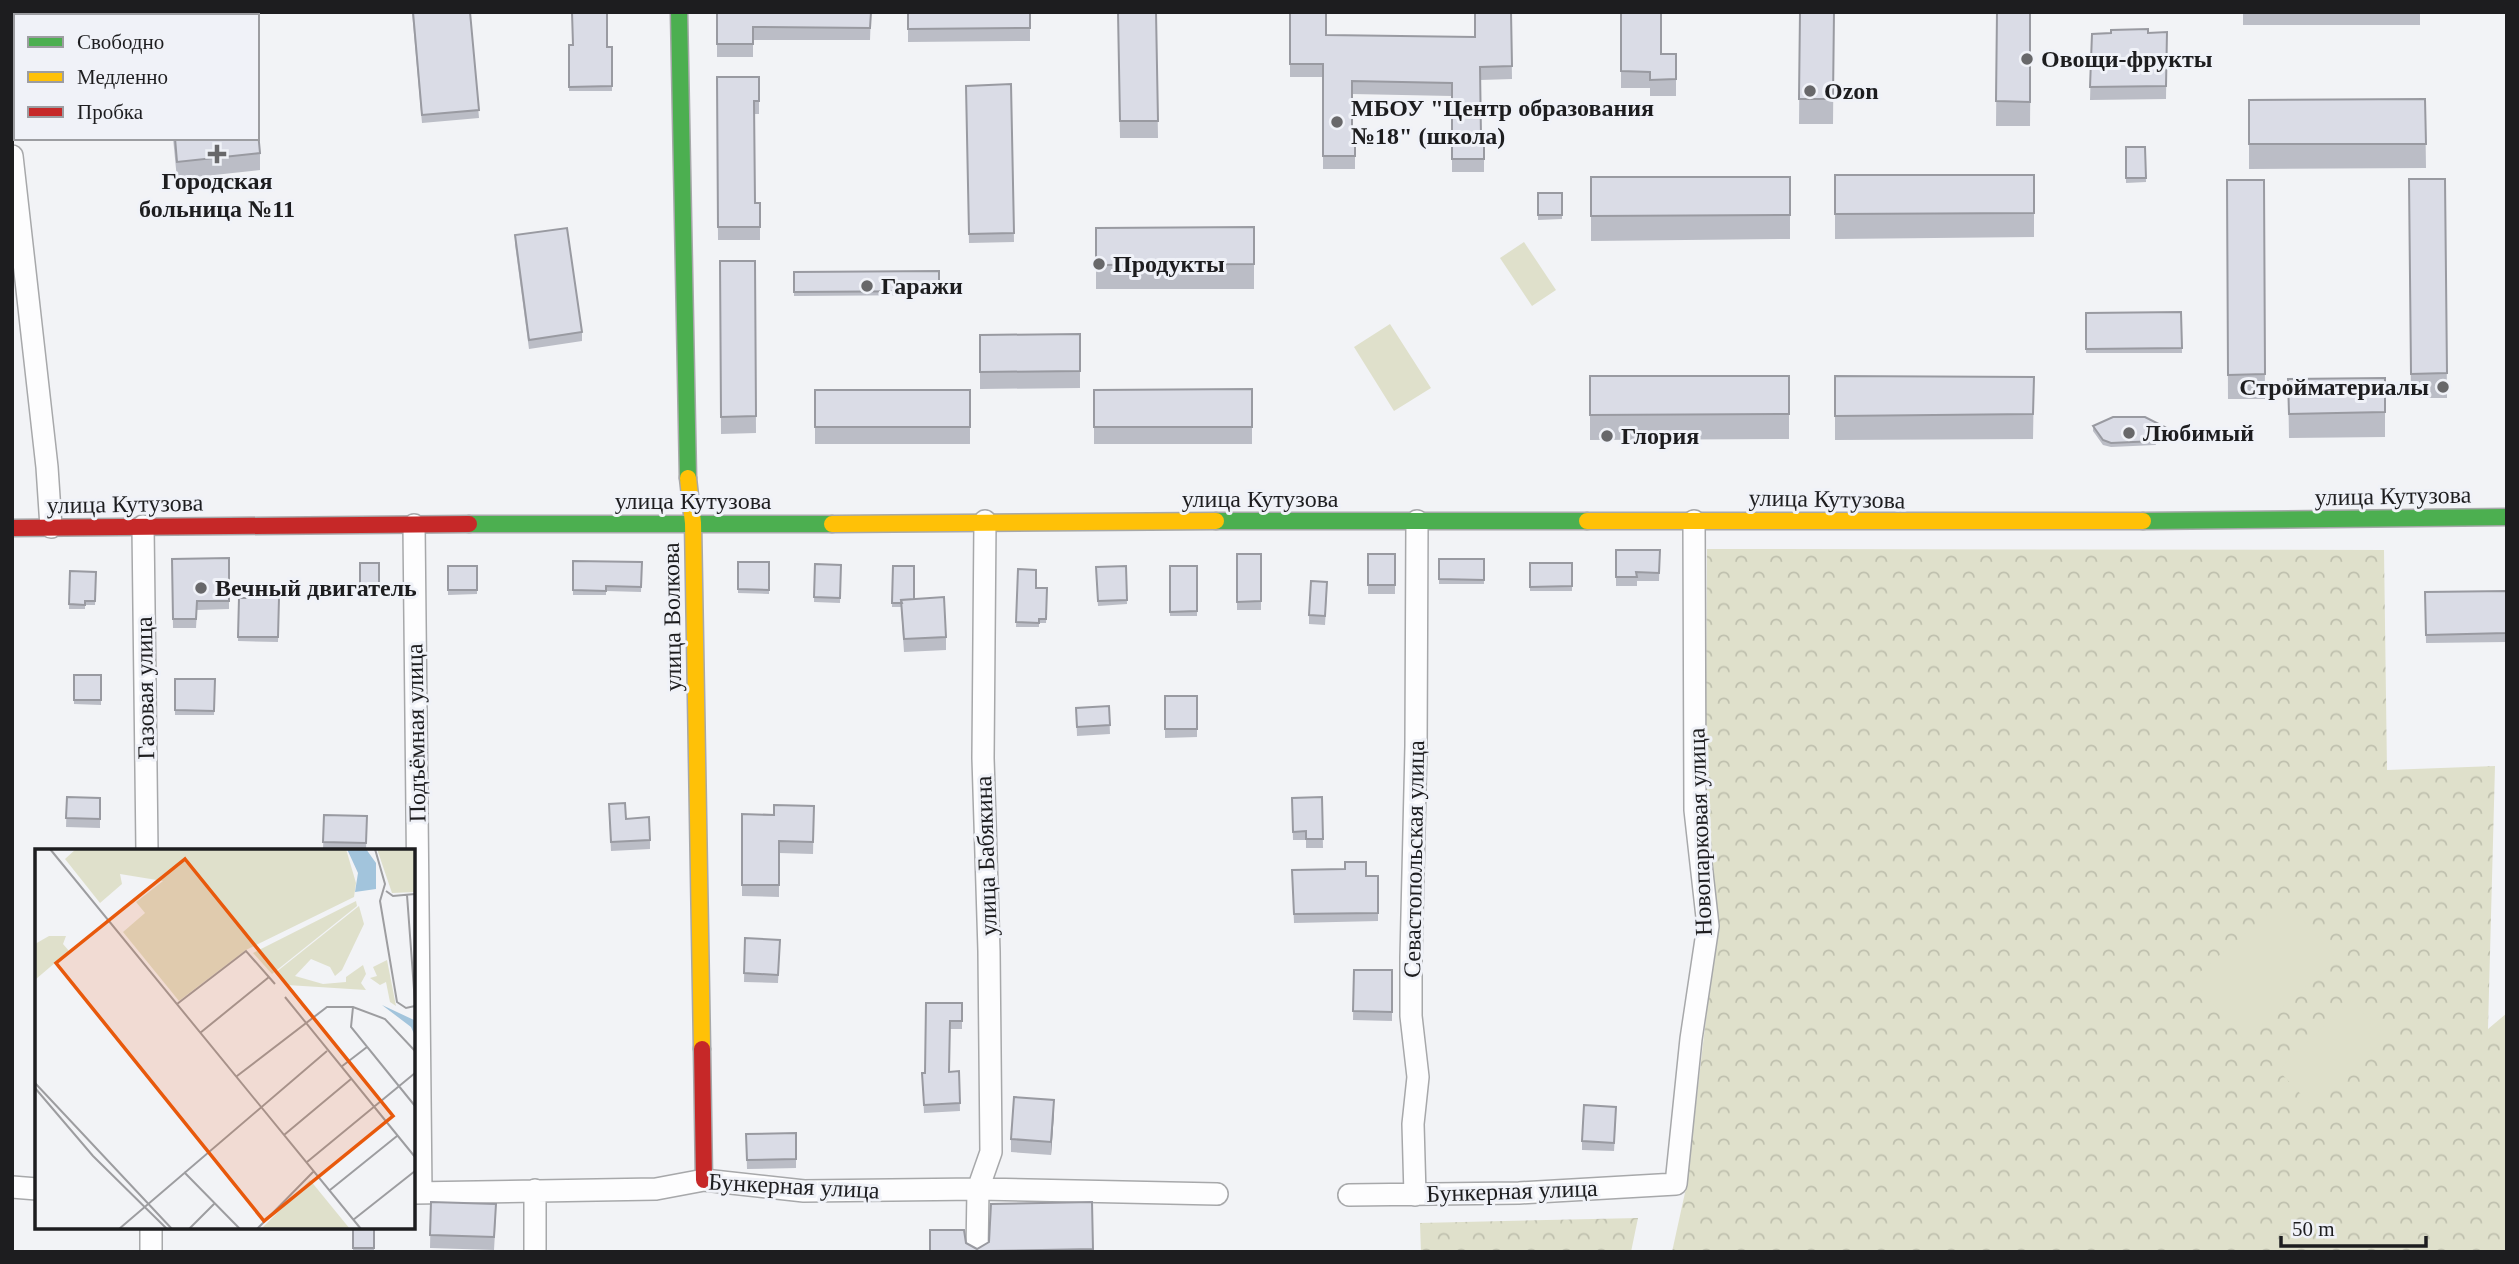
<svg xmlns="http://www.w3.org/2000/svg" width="2519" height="1264" viewBox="0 0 2519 1264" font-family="Georgia,serif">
	<defs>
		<pattern id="forest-crowns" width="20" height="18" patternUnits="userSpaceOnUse" patternTransform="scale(1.75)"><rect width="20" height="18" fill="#dfe0cb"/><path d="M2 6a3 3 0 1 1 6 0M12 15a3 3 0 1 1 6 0" fill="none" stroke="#bfc0ae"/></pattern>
	</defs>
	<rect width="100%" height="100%" fill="#f2f3f6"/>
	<path fill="url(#forest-crowns)" d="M1707 549 2384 550 2387 770 2495 766 2488 1029 2507 1013V1252H1672L1686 1188 1718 917 1705 817Z
		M1638 1218 1631 1252H1421L1420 1223Z"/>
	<path fill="#dfe0cb" d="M1524 242 1556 290 1532 306 1500 258Z
		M1390 324 1431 388 1394 411 1354 347Z
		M2285 899 2337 960 2244 1040 2192 979Z
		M2351 1000 2387 1038 2314 1108 2278 1070Z"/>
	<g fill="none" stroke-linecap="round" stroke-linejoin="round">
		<defs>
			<path id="street" d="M12 156 47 467 51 527
				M414 525 421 1193
				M143 526 147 851
				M12 1187 37 1189
				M413 1193 656 1189 704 1180 804 1191 978 1189 1217 1194
				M1349 1195 1519 1193 1676 1184 1691 1039 1708 926 1695 810 1694 521
				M1415 1195 1413 1124 1418 1077 1411 1016V958L1416 746 1417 521
				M151 1252V1227
				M535 1252V1190
				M977 1252 978 1189 991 1152 989 951 983 758 985 521"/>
			<path id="fast" d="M679 12 688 478
				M1216 521H1587
				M2143 521 2507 517
				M469 524H832"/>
			<path id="slow" d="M688 478 693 523 702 1049
				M1587 521H2143
				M832 524 1216 521"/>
			<path id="jam" d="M12 528 469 524
				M702 1049 704 1180"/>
		</defs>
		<use href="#street" stroke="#a7a8aa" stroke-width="24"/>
		<use href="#fast" stroke="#a7a8aa" stroke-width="19"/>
		<use href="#slow" stroke="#a7a8aa" stroke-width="19"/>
		<use href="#jam" stroke="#a7a8aa" stroke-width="19"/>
		<use href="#street" stroke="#fdfdfe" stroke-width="21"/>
		<use href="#fast" stroke="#4caf50" stroke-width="16"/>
		<use href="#slow" stroke="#ffc107" stroke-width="16"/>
		<use href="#jam" stroke="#c62828" stroke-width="16"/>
	</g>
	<path fill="#bbbdc6" d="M412 12H470L479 118 422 123Z
		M717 12H871L870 40H753V57H717Z
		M908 12H1030V41L908 42Z
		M1118 12H1156L1158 138H1120Z
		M1290 12 1326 35 1475 37 1511 12 1512 79 1480 80 1481 137H1484V172H1452V96L1352 94V135H1355V169H1323V77H1290Z
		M1621 12 1661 54H1676V96H1650V88H1621Z
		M1800 12H1834L1833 124H1799Z
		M1997 12H2031L2030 126H1996Z
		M2243 12H2420V25H2243Z
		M2167 32 2166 99 2090 100 2092 34Z
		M569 45 612 47V91H569Z
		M717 77H759V114H754L755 203H760V240H718Z
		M1011 84 1014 242 969 243 966 86Z
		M2425 99 2426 168 2249 169V100Z
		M173 138H257L260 153V170L177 179Z
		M2126 147H2145L2146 182 2126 183Z
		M1835 175H2034V237L1835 239Z
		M1591 177H1790V239L1591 241Z
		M2409 179H2445L2447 398H2411Z
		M2227 180H2264L2265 399H2228Z
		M1538 193H1562V219L1538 220Z
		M1254 227V289H1096V228Z
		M515 235 582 332V341L529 349 515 244Z
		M720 261H755L756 433 721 434Z
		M939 271V295L794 296V272Z
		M2181 312 2182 353H2086V313Z
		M1080 334V388L980 389V335Z
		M1590 376H1789V439L1590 440Z
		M1835 376 2034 377 2033 439 1835 440Z
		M2385 378V437L2289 438 2288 379Z
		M1252 389V444H1094V390Z
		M815 390H970V444H815Z
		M2093 426 2165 431 2155 445 2111 447 2103 445 2093 431Z
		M1616 550H1660L1659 581H1637V586H1616Z
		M1237 554H1261V610H1237Z
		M1368 554H1395V594H1368Z
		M229 558V609L197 610 196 628H173L172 559Z
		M1439 559H1484V584H1439Z
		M573 561 642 562 641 592 606 591V595H573Z
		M738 562H769V594L738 593Z
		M360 563H379V598L360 597Z
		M1530 563H1572V591H1530Z
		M815 564 841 565 840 603 814 602Z
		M448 566H477V594L448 595Z
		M893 566 914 599 946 637V650L904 652 901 607H892Z
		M1126 566 1127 604 1098 606 1096 567Z
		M1170 566H1197V616H1170Z
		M1018 569 1036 588H1047L1046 623H1039V627H1016Z
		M70 571 96 572 95 605H85V609H69Z
		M1327 591 1325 625 1309 624V615Z
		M2507 591V642L2426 643 2425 592Z
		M239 598H279L278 642 238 641Z
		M74 675H101V705L74 704Z
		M175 679H215L214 715H175Z
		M1165 696H1197V737L1165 738Z
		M1109 706 1110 734 1077 736 1076 708Z
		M67 797 100 798V828L66 827Z
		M1322 797 1323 848H1306V840H1293L1292 798Z
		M814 806 813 854 779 853V897L742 896V814L774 815Z
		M609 812 626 819 650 840V849L611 851Z
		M324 815 367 816 366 851H323Z
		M1292 870 1378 876V921L1294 923Z
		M745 938 780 940 778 983 744 982Z
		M1354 970H1392V1021L1353 1020Z
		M926 1003H962V1029H950V1072L959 1071 960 1111 924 1113 922 1073H925Z
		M1054 1113 1051 1155 1011 1152V1139Z
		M1616 1116 1614 1151 1582 1150V1141Z
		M796 1133V1168L747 1169 746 1134Z
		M431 1202 496 1216 494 1250 430 1248Z
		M1092 1202 1093 1252H930L966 1243 977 1249Z
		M353 1227H374V1252H353Z"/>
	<path fill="#999aa1" d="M2165 427V431L2155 445V441Z
		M1054 1100V1113L1051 1155V1142Z"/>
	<path fill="#dadce6" stroke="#999aa1" stroke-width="2" d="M162 12H207V16H163Z
		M413 12H470L479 110 422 115Z
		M572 12H607V47H612V86L569 87V45H573Z
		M717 12H871L870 28 753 27V44H717Z
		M908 12H1030V28L908 29Z
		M1118 12H1156L1158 121H1120Z
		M1290 12H1326V35L1475 37V12H1511L1512 66 1480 67 1481 137H1484V159H1452V83L1352 81V135H1355V156H1323V64H1290Z
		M1621 12H1661V54H1676V79L1650 80V72L1621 71Z
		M1800 12H1834L1833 99H1799Z
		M1997 12H2030V102L1996 101Z
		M2148 29V33L2167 32 2166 86 2090 87 2092 34 2111 33V30Z
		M717 77H759V101H754L755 203H760V227H718Z
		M1011 84 1014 233 969 234 966 86Z
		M2425 99 2426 144H2249V100Z
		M257 121 260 153 177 162 175 138H257Z
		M2126 147H2145L2146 178H2126Z
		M1835 175H2034V213L1835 214Z
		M1591 177H1790V215L1591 216Z
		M2409 179H2445L2447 373 2411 374Z
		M2227 180H2264L2265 374 2228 375Z
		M1538 193H1562V215H1538Z
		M1254 227V264L1096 265V228Z
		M567 228 582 332 529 340 515 235Z
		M720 261H755L756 416 721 417Z
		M939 271V291L794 292V272Z
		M2181 312 2182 348 2086 349V313Z
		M1080 334V371L980 372V335Z
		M1590 376H1789V414L1590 415Z
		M1835 376 2034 377 2033 414 1835 416Z
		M2385 378V412L2289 414 2288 379Z
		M1252 389V427H1094V390Z
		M815 390H970V427H815Z
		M2113 417H2145L2165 427 2155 441 2111 443 2103 440 2093 426Z
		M1616 550H1660L1659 573 1636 572 1637 577H1616Z
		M1237 554H1261V601L1237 602Z
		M1368 554H1395V585H1368Z
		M229 558V601H197L196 619H173L172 559Z
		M1439 559H1484V580L1439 579Z
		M573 561 642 562 641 587 606 586V591L573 590Z
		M738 562H769V590L738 589Z
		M360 563H379V589H360Z
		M1530 563H1572V586L1530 587Z
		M815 564 841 565 840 598 814 597Z
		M448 566H477V590H448Z
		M893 566H914V599L901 600 902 603H892Z
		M1126 566 1127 600 1098 601 1096 567Z
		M1170 566H1197V611L1170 612Z
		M1018 569 1036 570V588H1047L1046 619H1039V623L1016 622Z
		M70 571 96 572 95 601H85V605L69 604Z
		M1311 581 1327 582 1325 616 1309 615Z
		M2507 591V633L2426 635 2425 592Z
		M944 597 946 637 904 639 901 600Z
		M239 598H279L278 637H238Z
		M74 675H101V700H74Z
		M175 679H215L214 711 175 710Z
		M1165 696H1197V729H1165Z
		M1109 706 1110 725 1077 727 1076 708Z
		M67 797 100 798V819L66 818Z
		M1322 797 1323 839H1306V831L1293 832 1292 798Z
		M625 803 626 819 649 817 650 840 611 842 609 804Z
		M774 805 814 806 813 842 779 841V885H742V814L774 815Z
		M324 815 367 816 366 843 323 842Z
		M1345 862H1366V876H1378V913L1294 914 1292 870 1345 869Z
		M745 938 780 940 778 975 744 973Z
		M1354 970H1392V1012L1353 1011Z
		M926 1003H962V1021H950L949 1072 959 1071 960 1103 924 1105 922 1073H925Z
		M1014 1097 1054 1100 1051 1142 1011 1139Z
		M1584 1105 1616 1107 1614 1143 1582 1141Z
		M796 1133V1159L747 1160 746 1134Z
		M431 1202 496 1204 494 1237 430 1235Z
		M1092 1202 1093 1249 930 1252V1230H964L966 1243 977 1249 989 1242 991 1204Z
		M353 1227H374V1248H353Z"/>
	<g fill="#68686a" stroke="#f0f2f8" stroke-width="2.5">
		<circle cx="2027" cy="59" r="7"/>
		<circle cx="1810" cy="91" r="7"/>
		<circle cx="1337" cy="122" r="7"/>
		<path d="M213.5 143.5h7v7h7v7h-7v7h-7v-7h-7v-7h7z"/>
		<circle cx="1099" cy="264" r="7"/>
		<circle cx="867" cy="286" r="7"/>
		<circle cx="2443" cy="387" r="7"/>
		<circle cx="2129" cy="433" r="7"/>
		<circle cx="1607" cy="436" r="7"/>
		<circle cx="201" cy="588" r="7"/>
	</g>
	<g text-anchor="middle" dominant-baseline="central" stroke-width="6" stroke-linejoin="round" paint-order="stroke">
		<g font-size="24" font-weight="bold" fill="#1d1d1f" stroke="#f0f2f8" text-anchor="start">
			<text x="2041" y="59">Овощи-фрукты</text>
			<text x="1824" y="91">Ozon</text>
			<text x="1351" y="108">МБОУ "Центр образования<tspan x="1351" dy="28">№18" (школа)</tspan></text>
			<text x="217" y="181" text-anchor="middle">Городская<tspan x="217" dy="28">больница №11</tspan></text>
			<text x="1113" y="264">Продукты</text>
			<text x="881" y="286">Гаражи</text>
			<text x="2429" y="387" text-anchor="end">Стройматериалы</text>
			<text x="2143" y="433">Любимый</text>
			<text x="1621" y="436">Глория</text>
			<text x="215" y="588">Вечный двигатель</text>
		</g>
		<g font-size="24" fill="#1d1d1f" stroke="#f0f2f8">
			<text transform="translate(2393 496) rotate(-1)">улица Кутузова</text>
			<text x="1260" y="499">улица Кутузова</text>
			<text transform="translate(1827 499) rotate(1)">улица Кутузова</text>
			<text x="693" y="501">улица Кутузова</text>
			<text transform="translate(125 504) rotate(-1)">улица Кутузова</text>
			<text transform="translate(672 617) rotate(-91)">улица Волкова</text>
			<text transform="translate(145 688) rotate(-91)">Газовая улица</text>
			<text transform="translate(416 733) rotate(-91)">Подъёмная улица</text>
			<text transform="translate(1700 832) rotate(-92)">Новопарковая улица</text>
			<text transform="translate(986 856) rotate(-92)">улица Бабякина</text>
			<text transform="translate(1414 859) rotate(-89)">Севастопольская улица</text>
			<text transform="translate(794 1186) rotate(3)">Бункерная улица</text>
			<text transform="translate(1512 1191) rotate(-2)">Бункерная улица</text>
		</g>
	</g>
	<g transform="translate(35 849)">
		<rect width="380" height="380" fill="#f2f3f6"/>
		<path d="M41 0H311L321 34 319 48 211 101 144 152 88 83 110 64 101 53 128 32 85 25 87 35 65 54 30 10ZM321 52 322 57 237 125 218 104ZM324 57 329 75 307 121 300 127 295 118 276 110 260 127 288 135 311 133V128L328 116 331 125 326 134 331 141 252 136 240 124ZM14 87H31L28 95 34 102 1 130 0 95ZM352 111 361 157 355 153 351 133 345 136 335 129 342 127 338 118ZM275 331 315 380H226Z" fill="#dfe0cb"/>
		<path d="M342 0H380V43L357 44Z" fill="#dfe0cb"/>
		<path d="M312 0H331L341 14V40L320 43 323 24ZM347 156 379 171 380 187 376 178Z" fill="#a2c4dc"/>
		<path fill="none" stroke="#9d9da0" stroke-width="2" d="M15 0 326 380M340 0 350 35 345 52 362 153 371 159 380 157M351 42 358 47 380 45M372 46 380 154M250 148 380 308M142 155 211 102 240 135M318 158 316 178 380 257M165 184 234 128M306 218 332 198M202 227 292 158H318L350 170 380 202M0 234 137 380M0 239 58 307 132 380M249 286 316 230M272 313 380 224M149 323 205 380M295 341 362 287M318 371 380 322M84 380 292 202M154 380 180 354M222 380 278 323"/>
		<path fill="#e8590c" fill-opacity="0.15" stroke="#e8590c" stroke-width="3.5" d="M150 10 358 267 229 372 21 114Z"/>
		<rect width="380" height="380" fill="none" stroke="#1d1d1f" stroke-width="3.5"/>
	</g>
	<rect width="2519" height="1264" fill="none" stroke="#1d1d1f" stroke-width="28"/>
	<rect x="14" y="14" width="245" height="126" fill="#f0f2f8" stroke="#9c9da1" stroke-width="2"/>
	<rect x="28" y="37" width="35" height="10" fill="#4caf50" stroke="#9c9da1" stroke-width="2"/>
	<text x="77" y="49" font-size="21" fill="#1d1d1f">Свободно</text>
	<rect x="28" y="72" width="35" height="10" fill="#ffc107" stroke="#9c9da1" stroke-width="2"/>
	<text x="77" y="84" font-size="21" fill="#1d1d1f">Медленно</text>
	<rect x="28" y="107" width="35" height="10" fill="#c62828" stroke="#9c9da1" stroke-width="2"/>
	<text x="77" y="119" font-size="21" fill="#1d1d1f">Пробка</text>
	<path d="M2281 1236v10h145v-10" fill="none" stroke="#1d1d1f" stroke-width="3.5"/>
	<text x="2292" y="1236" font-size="21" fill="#1d1d1f" stroke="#f0f2f8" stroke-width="5" paint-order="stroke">50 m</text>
</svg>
